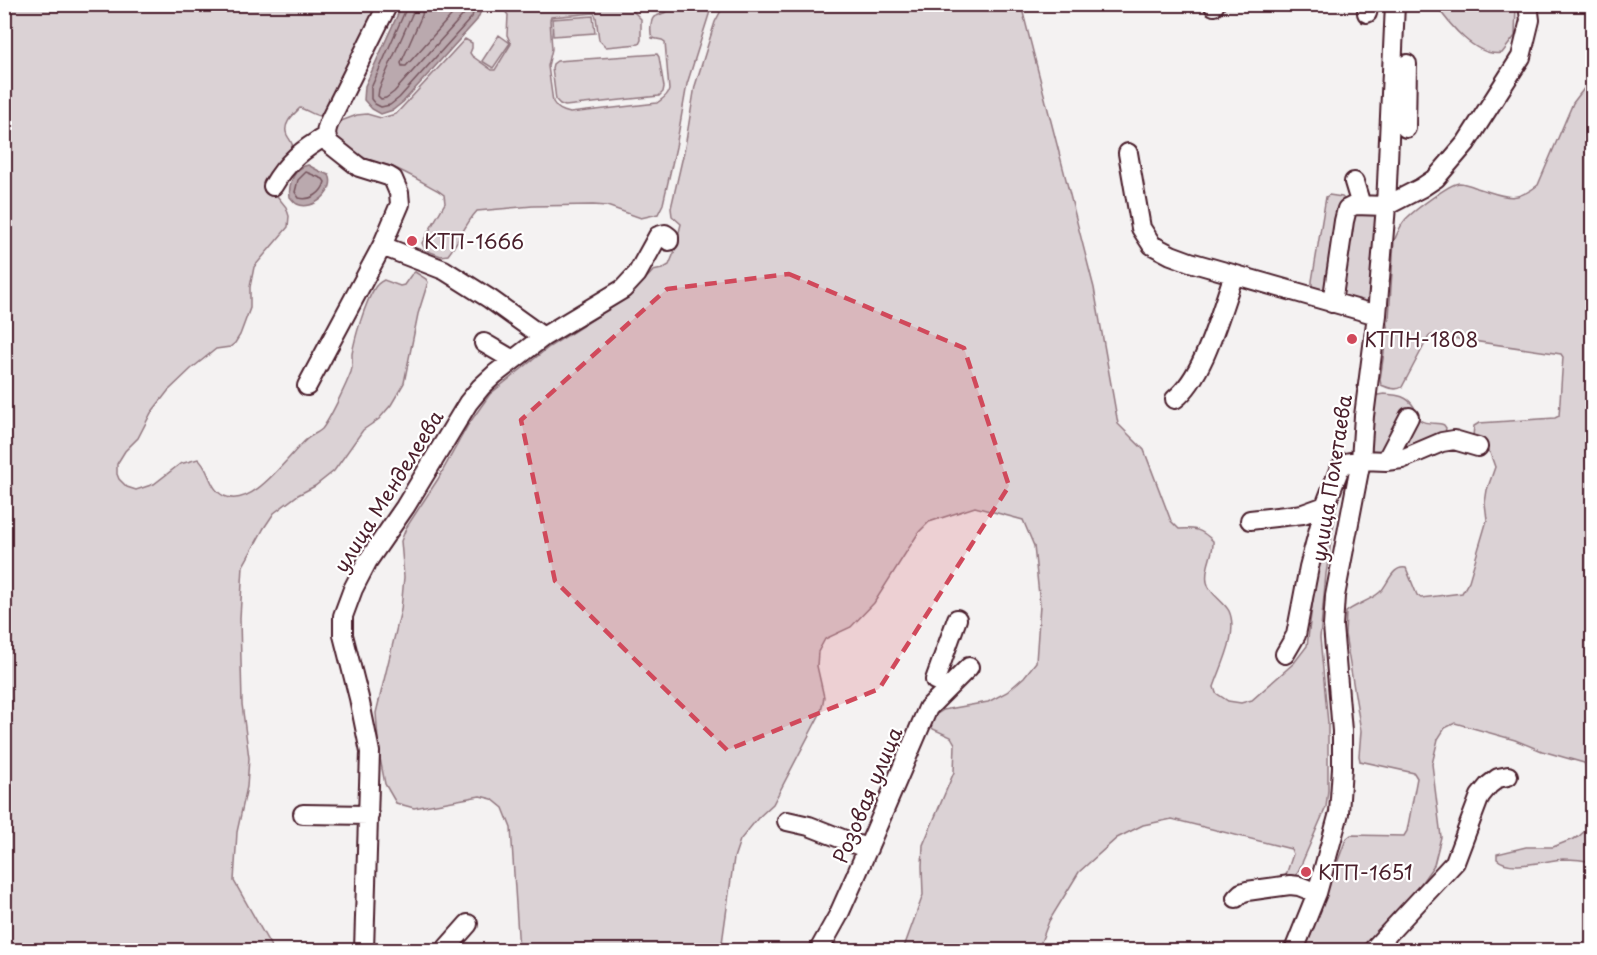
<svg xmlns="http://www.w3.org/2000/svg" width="1597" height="955" viewBox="0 0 1597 955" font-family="'Playpen Sans',sans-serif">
	<rect width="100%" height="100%" fill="#f4f2f2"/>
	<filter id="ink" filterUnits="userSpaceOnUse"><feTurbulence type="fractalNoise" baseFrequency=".0167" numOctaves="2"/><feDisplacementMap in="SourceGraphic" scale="12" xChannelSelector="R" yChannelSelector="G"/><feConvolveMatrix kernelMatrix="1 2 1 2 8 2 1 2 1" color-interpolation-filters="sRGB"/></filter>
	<g filter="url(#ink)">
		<path fill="#dbd2d5" stroke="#927880" stroke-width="1.5" d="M5 5H378L321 116C313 116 308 110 300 108 293 115 282 124 287 135 290 141 293 142 293 149L273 191 286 207 289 216 288 227 254 267 250 287V308L240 335 235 343 230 347 216 349 191 369 168 391 151 413 138 438 125 451 117 464V474L119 479 127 487 136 490 154 484 180 464 198 459C210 469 209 489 224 496 253 510 289 454 307 439 311 435 318 433 322 429 330 419 346 385 351 372 353 366 352 360 352 354 355 337 365 303 374 289 376 285 380 282 384 280L400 286 404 285 411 275 415 272 426 279 428 282 418 314 404 383 391 405 379 419 363 430 334 471 315 486 298 495 274 513 264 528 243 566 240 618 242 704 249 758 247 787 237 832 234 881 273 950H5Z
			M500 5H627L641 19V40L639 44 606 47 599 40 596 17 594 13 551 17 550 20 552 49 548 66 553 102C557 109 562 111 570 113L657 103C662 99 668 96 669 90L665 42 662 40 652 38C650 33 650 21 654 17L683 5H693L696 7 701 5H712L687 84 676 147 663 204 658 214 641 218 607 206 593 205 533 206 477 211C465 224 459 241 448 255L441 256 425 250 422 243 445 203 444 195 437 190C422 182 406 172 390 166 384 164 378 163 372 161 358 156 331 140 333 124L357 115 367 114 381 118 396 114 465 39 472 43V48L470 53 472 56 492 70H495L511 44 507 35 508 15Z
			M724 5H1021L1094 288 1118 424 1144 450 1171 521 1179 529C1195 528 1201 529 1213 541 1214 555 1204 567 1207 582 1209 594 1224 601 1229 611 1239 633 1221 666 1214 687L1216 693 1228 701 1241 703 1252 700 1294 663 1307 646 1317 568 1332 509 1336 510 1326 574 1320 638 1328 723V790L1326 807 1295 879 1285 878 1293 854 1291 849 1172 819 1143 825 1117 838 1079 872 1049 921 1038 950H903L923 895 922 866 923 845 954 772 955 744 951 737 933 729 930 725 935 715 943 710 988 702 1007 692 1024 677 1036 662 1040 605 1034 546 1023 520 975 507 929 522 919 532 874 603 851 627 825 639 818 652 817 666 824 697 821 712 773 804 758 818 740 840 734 858 721 950H519L511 828 503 808 492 799 480 796 414 808 396 803 385 784 379 753 376 713 401 610 404 577 401 541 406 528 438 479 468 425 490 394 549 347 630 296 653 271 662 269 669 265 674 253 681 224 672 216 671 208 685 147 695 86 715 22Z
			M1436 5H1516L1515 36 1502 53C1476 58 1449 24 1436 5Z
			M593 16 595 33 553 36 552 19Z
			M499 35 510 43 493 68 482 61Z
			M657 54 659 57 664 87 663 92 659 96 565 106 560 104 556 100 552 68 553 64 557 61Z
			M1592 78V774L1584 763 1542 751 1515 740 1455 723 1445 728 1438 739 1432 764 1441 837 1434 865 1410 899 1361 950H1305L1346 839 1351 835 1404 836 1407 831 1417 778 1414 773 1360 761 1359 756 1361 731 1345 634 1346 612C1356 604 1370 601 1380 592 1388 585 1392 565 1406 568L1417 595 1421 598 1462 593 1469 581 1487 520 1485 503 1487 490 1495 467 1490 453 1473 436 1474 426 1479 423 1555 418 1559 416 1563 357 1561 354 1432 335 1429 336 1402 387C1396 391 1388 388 1381 385L1380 380 1389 318 1394 241C1397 234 1400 226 1405 220 1412 212 1449 184 1459 183 1465 183 1472 186 1477 188 1504 196 1514 204 1538 185L1573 103Z
			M1329 195 1342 197 1345 200 1326 291 1316 290 1312 286V281L1326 197Z
			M1374 210 1377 216 1368 299 1365 303 1338 298 1351 213Z
			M1384 394C1396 395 1407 395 1414 407 1416 411 1417 416 1420 420 1426 425 1437 422 1444 425L1446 428 1445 434 1416 449 1371 453 1365 442 1374 397 1378 395Z
			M1592 825V862C1584 860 1573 859 1563 859 1546 860 1510 872 1497 859V854L1526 847H1553L1578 837Z"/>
		<path fill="#baa9ae" stroke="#8d727a" stroke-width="1.5" d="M402 5H481V11L477 20 403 102 393 110 381 114 372 109 364 100 365 86Z
			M308 165 319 171 329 175C337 190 313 212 297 204 296 204 290 197 290 197 288 184 294 168 308 165Z"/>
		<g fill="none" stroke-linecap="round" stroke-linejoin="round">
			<path stroke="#77565f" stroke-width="1.5" d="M407 4 406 9 371 88V99L375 104 381 107 390 105 399 98 472 17 475 4
				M415 4 413 12 379 89 378 96 381 99 386 98 394 92 465 13 468 4
				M424 4 422 15 401 63 402 66H406L458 8 459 4
				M306 172 323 179 325 182C322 193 311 201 299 198L295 192 298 180Z"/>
			<defs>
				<path id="minor" d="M1214 6 1215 4
					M1367 13 1369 4
					M1406 128 1407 64
					M1128 153 1141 228 1152 245 1171 255 1190 262 1377 315
					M1354 182 1361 205
					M273 186C287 162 303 149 326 136
					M382 246 444 270 490 299 543 337
					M1332 303 1344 221 1347 209 1355 205 1386 206 1421 188 1436 178 1466 143 1521 57 1530 20 1528 4
					M484 343 513 360
					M307 386 382 246 400 204 399 193 393 179 388 176 359 167 330 144C324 136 326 129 330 120L388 4
					M1175 399C1205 375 1220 312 1234 275
					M1386 461 1409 417
					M1250 520 1303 514 1325 506
					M1285 654 1296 635 1309 567 1325 506 1339 470 1345 463 1361 460 1386 461 1402 459 1442 442 1454 440 1478 447
					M935 680 957 619
					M303 814 369 815
					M787 821 809 826 868 849
					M1236 898 1241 893 1247 891 1290 885 1299 886 1317 893
					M364 950 370 752 359 698 343 635V616L353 589 367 562 405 507 468 403 481 387 495 374 543 337 623 289 637 274 658 236 665 234 669 237V241
					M445 950 468 924
					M819 950 838 916 855 878 928 708 969 667
					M1294 950 1317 893 1339 813 1342 768V731L1333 626 1335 596 1361 460 1364 416 1377 315 1386 206 1395 4
					M1373 950 1455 862 1480 796 1489 785 1498 778 1508 776"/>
			</defs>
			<use href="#minor" stroke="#4a1f2b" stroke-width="22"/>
			<use href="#minor" stroke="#fff" stroke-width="18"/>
		</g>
	</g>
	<path fill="#d1495b" fill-opacity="0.2" stroke="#d1495b" stroke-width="4.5" stroke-dasharray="12 8" stroke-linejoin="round" d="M789 274 964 348 1009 486 879 689 727 750 555 581 521 420 667 289Z"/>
	<g fill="#d1495b" stroke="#fff" stroke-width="2">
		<circle cx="412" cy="241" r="6"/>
		<circle cx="1352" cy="339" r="6"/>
		<circle cx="1306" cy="872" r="6"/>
	</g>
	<g text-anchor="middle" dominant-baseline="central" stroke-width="4.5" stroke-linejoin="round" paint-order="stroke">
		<g font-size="20" fill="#4a1f2b" stroke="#fff" text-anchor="start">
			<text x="424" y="241">КТП-1666</text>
			<text x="1364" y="339">КТПН-1808</text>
			<text x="1318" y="872">КТП-1651</text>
		</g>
		<g font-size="20" fill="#4a1f2b" stroke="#fff">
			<text transform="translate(1331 478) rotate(-81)">улица Полетаева</text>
			<text transform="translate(388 491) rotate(-58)">улица Менделеева</text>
			<text transform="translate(867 795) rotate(-67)">Розовая улица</text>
		</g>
	</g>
	<rect width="1597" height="955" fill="none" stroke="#fff" stroke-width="24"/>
	<rect x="12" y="12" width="1573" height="931" fill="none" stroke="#4a1f2b" stroke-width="2" filter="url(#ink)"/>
</svg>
